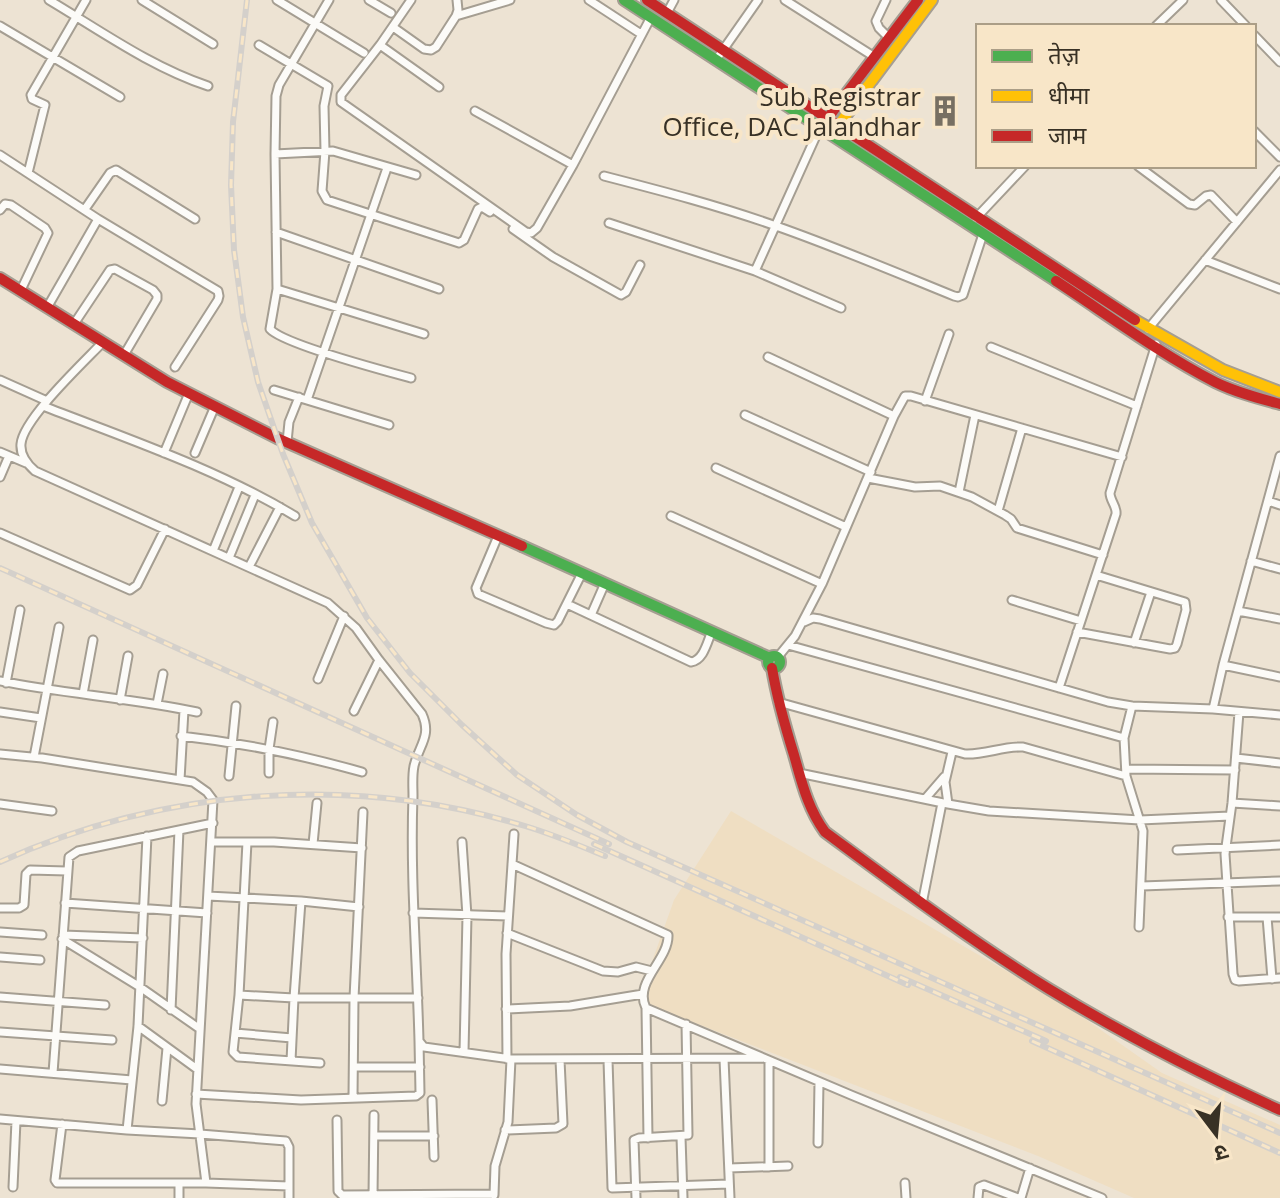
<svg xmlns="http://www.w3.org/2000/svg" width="1280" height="1198" viewBox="0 0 1280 1198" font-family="'Open Sans','Noto Sans Devanagari',sans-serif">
	<rect width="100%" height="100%" fill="#ede3d3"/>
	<path fill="#efdec2" d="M731 811 1041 991 1081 1016 1162 1073 1280 1125V1198H1134L1038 1156 638 1001 674 900Z"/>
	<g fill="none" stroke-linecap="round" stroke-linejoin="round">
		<defs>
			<path id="street" d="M49 0C101 31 151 67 208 86
				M142 0 213 44
				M277 0 364 53
				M329 0 279 85 276 96 275 154 277 289 270 329C283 344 385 371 411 378
				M369 0 391 13
				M411 0 380 45 341 95V102L526 232 531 233 537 228 573 165 651 17
				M589 0 641 34
				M785 0 873 56
				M886 0 876 21 879 28 888 37
				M1221 0 1246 26
				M667 13 674 0
				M456 16 510 0
				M0 26 120 97
				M1156 26 1183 0
				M393 27 424 49 431 50 436 47 456 16 458 10 457 0
				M1254 35 1280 62
				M259 45 328 86 324 106 325 151 322 191 327 200 459 243 464 240 478 209 482 207 490 212
				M380 45 439 87
				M716 60 758 0
				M475 111 573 165
				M1254 131 1280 157
				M275 154 333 151 416 175
				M0 155 98 219 218 291 219 296 218 300 175 367
				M1138 166 1189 204 1195 205 1206 196 1211 195 1237 222
				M28 173 45 105 32 99 31 95 86 0
				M604 176C662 191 720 206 776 226 836 247 895 272 954 296L958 297 963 295 983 234
				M85 209 110 173 116 170 195 219
				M0 210 5 204 11 205 45 228 48 233 21 290
				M976 218 1025 166
				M609 223 755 271 841 308
				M513 229 553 257 621 295 626 292 640 265
				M276 232 439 289
				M1205 260 1280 289
				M755 271 820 127
				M277 289 424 334
				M48 306 98 219
				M74 324 110 270 115 269 153 290 157 295V299L124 355
				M1148 329 1280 170
				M103 342C84 362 23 419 21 444 20 455 27 464 35 471L328 603 356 628 379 660 422 714C432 736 419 745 414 766 412 776 413 786 413 796 410 878 417 960 419 1041L424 1047 511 1059 763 1058
				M991 347 1137 406
				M768 357 894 416
				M0 380 47 401
				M274 390 389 425
				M307 400 387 168
				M925 401 949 334
				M43 406C128 439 217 469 295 516
				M745 415 871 472
				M287 442 289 422 299 397
				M0 452 26 463
				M164 453 189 393
				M195 453 215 406
				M716 468 846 527
				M0 477 9 456
				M868 478 915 487 940 486 972 497 1005 515 1011 519 1017 528 1103 555
				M959 492 975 415
				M1268 501 1280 505
				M998 511 1022 428
				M671 516 822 584
				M0 533 130 590 137 585 165 529
				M498 536 476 588 478 594 546 623 554 625 558 621 582 573
				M213 551 239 487
				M229 558 255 495
				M1251 561 1280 569
				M249 567 280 507
				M1012 600 1081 621
				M567 604 691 662C704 660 707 642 712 631
				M1238 611 1280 619
				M591 615 605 583
				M804 622 813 618 820 619 1108 702 1132 706 1213 709 1280 715
				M1077 632 1170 649 1175 648 1177 644 1186 610 1185 602 1096 575
				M1134 643 1151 592
				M788 645 1124 738 1132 706
				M777 658 795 636 822 584 894 416 905 396H911L1122 457
				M1223 665 1280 677
				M318 679 344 616
				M0 681C65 694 132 698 197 712
				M6 683 20 610
				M1059 688 1116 514C1117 506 1110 501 1110 493L1156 344
				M83 694 93 640
				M120 700 128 656
				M778 702 965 754C985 755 1003 746 1023 747L1126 776
				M157 704 163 674
				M1213 709 1223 665 1280 456
				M354 711 379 660
				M0 712 41 718
				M1239 712 1232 803 1225 854 1233 974 1235 980 1239 981 1280 978
				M181 736C243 743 302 755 362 772
				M1124 738 1126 776 1143 831 1139 927
				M0 754 42 758 193 782 207 792 213 800 196 1104 206 1183 289 1186
				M34 757 59 627
				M1236 758 1280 763
				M1126 769 1235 770
				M269 773V749L273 722
				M799 773 948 804 989 811 1140 820 1230 816
				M229 776 236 706
				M180 780 184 710
				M925 799 944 777
				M1232 803 1280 806
				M0 804 52 811
				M948 804 945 782 952 752
				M211 842H274L362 848
				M247 842 239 995 233 1052 238 1057 320 1063
				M462 842 467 916 464 1052
				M313 844 317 803
				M1177 850 1280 845
				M512 864 668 935C669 960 633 982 646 1008L851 1095 1102 1198
				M1142 886 1280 881
				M208 896 301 901 359 907
				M65 903 207 913
				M922 904 942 803
				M0 908H19L24 905 26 874 30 870 67 871
				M413 913 508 916
				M1228 917H1280
				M1267 917 1272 979
				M0 932 42 935
				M507 933 603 971 618 972 636 967 652 971
				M63 935 143 938
				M62 939 140 987 200 1029
				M0 957 40 960
				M239 995 294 998H418
				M0 997 105 1005
				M646 1008 648 1138
				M506 1009 570 1006 643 994
				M171 1010 179 830
				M138 1026 197 1069
				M0 1032 112 1040
				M235 1033 292 1038
				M507 1059 506 954 514 834
				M724 1059 730 1198
				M608 1060 612 1188 729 1184
				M291 1061 294 998 301 901
				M769 1061V1167
				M354 1067H420
				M0 1069 132 1080
				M53 1073 69 857 78 851 213 823
				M196 1094 301 1100 416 1096 420 1093 419 1041
				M353 1098 354 998 363 812
				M432 1100 434 1157
				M162 1101 167 1048
				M0 1119 127 1130 200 1134 286 1141 289 1147V1198
				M337 1120 338 1191 342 1195 494 1194
				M62 1124 55 1180 57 1183H206
				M127 1130 138 1026 147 836
				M505 1130 556 1128 563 1124 560 1060
				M374 1136H434
				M681 1137 683 1198
				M818 1143 819 1082
				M729 1168 788 1166
				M905 1183 906 1198
				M13 1187 16 1121
				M494 1195 495 1166 508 1122 511 1059
				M373 1196 374 1115
				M179 1198V1183
				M636 1198 634 1140 639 1138 688 1135 686 1024
				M978 1198 979 1187 984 1185 1018 1198
				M1021 1198 1030 1168"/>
			<path id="fast" d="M624 0 1056 281
				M522 546 770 658
				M768 662a6 6 0 1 1 12 0a6 6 0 1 1-12 0Z"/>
			<path id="slow" d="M835 130 932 0
				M1135 320 1223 370 1280 392"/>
			<path id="jam" d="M647 0 1135 320
				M824 123 918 0
				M0 278 167 382 277 438 522 546
				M1056 281C1108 315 1159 353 1215 382 1235 392 1258 398 1280 404
				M772 668C777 698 785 726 794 755 802 783 808 809 825 832 898 886 971 941 1049 989 1123 1034 1201 1074 1280 1110"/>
		</defs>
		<use href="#street" stroke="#a59e92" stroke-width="11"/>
		<use href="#fast" stroke="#a59e92" stroke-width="14"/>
		<use href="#slow" stroke="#a59e92" stroke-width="14"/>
		<use href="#jam" stroke="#a59e92" stroke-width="14"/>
		<use href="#street" stroke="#fcfbf8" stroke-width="7"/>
		<use href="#fast" stroke="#4caf50" stroke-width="10"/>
		<use href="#slow" stroke="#ffc107" stroke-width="10"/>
		<use href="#jam" stroke="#c62828" stroke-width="10"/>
		<defs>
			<path id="rail" d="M247 0 233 122 231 185 234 250 243 317 258 382 283 454 312 523 367 618 410 673 462 725 517 775 577 815 627 842 1280 1133
				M0 568 609 844
				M594 844 908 985
				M0 862C164 788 352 773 525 826 552 834 578 845 605 856
				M900 977 1046 1041
				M1032 1041 1280 1153"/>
		</defs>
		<use href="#rail" stroke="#d4d0cb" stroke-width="6"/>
		<use href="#rail" stroke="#f8e6c8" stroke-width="3" stroke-dasharray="9" stroke-linecap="butt"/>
	</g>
	<defs>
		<symbol id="building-bare" viewBox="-9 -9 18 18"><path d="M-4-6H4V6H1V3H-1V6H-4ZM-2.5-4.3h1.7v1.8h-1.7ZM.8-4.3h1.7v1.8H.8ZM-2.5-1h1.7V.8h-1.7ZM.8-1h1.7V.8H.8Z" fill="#776f62" stroke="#f8e6c8" stroke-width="2.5" paint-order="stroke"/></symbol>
	</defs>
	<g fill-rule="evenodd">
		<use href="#building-bare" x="923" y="89" width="44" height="44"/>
	</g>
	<g text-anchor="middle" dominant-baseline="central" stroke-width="8" stroke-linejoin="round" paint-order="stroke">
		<g font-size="26" fill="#383125" stroke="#f8e6c8" text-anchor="end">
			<text x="921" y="96">Sub Registrar<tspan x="921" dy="30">Office, DAC Jalandhar</tspan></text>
		</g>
	</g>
	<rect x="976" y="24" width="280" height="144" fill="#f8e6c8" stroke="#ab9e87" stroke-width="2"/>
	<rect x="992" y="50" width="40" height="12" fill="#4caf50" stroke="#ab9e87" stroke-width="2"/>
	<text x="1048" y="64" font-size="24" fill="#383125">तेज़</text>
	<rect x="992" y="90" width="40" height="12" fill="#ffc107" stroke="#ab9e87" stroke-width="2"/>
	<text x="1048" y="104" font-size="24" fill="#383125">धीमा</text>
	<rect x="992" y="130" width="40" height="12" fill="#c62828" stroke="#ab9e87" stroke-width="2"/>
	<text x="1048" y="144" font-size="24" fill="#383125">जाम</text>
	<g transform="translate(1216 1134) rotate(164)" stroke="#f8e6c8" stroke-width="6" paint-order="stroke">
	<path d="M0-6L14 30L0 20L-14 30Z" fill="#383125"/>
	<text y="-12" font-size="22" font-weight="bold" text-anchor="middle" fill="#383125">उ</text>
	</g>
</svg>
